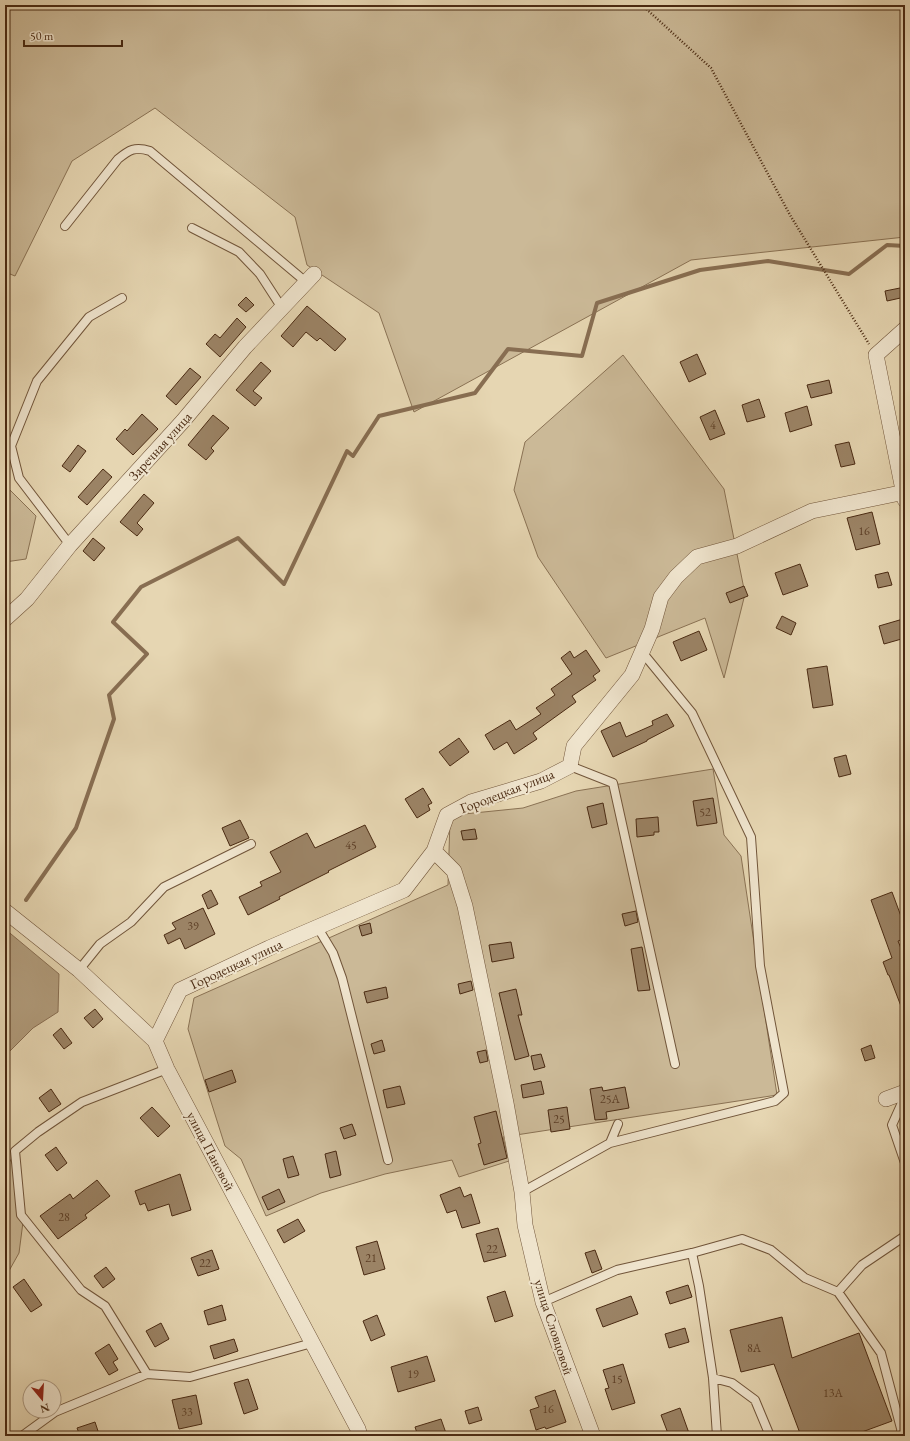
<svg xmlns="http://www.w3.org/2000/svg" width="910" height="1441" viewBox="0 0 910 1441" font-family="'EB Garamond',serif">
	<rect width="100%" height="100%" fill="#e6d6b2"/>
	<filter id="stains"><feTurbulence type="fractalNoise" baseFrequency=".005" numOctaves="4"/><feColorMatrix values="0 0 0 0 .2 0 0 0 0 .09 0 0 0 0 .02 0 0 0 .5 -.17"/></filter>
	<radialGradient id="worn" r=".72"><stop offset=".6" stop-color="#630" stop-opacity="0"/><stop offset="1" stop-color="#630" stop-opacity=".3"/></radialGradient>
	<path fill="#cbb997" stroke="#8a7254" d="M5 5H905V237L691 260 414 412 379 313 307 265 295 217 155 108 72 161 15 276 5 272Z
		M623 355 724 489 745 594 724 678 705 618 606 658 538 557 514 490 525 442Z
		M5 485 36 516 26 559 5 562Z
		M713 769 724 835 741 856 777 1095 503 1137 509 1161 459 1177 452 1160 385 1174 321 1193 266 1216 241 1159 225 1146 188 1029 194 998 448 885 450 819 464 814 523 808 576 791Z
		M5 1149 19 1178 23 1222 19 1253 5 1278Z"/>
	<path fill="#b19c7c" stroke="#886e52" d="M5 929 59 974 58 1012 33 1028 5 1056Z"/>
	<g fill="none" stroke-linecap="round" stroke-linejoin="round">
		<path stroke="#886e52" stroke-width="4" d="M26 900 76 828 114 719 109 695 147 654 113 622 141 587 238 538 284 584 347 451 353 456 379 416 475 393 508 349 582 356 597 303 700 270 768 261 849 274 887 245 905 246"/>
	</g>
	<path fill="#9b8365" stroke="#4a2a12" d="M905 287V297L887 301 885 291Z
		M246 297 254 305 246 312 238 305Z
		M307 306 346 339 335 351 320 338 317 341 306 332 293 347 281 336Z
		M237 318 246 327 220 357 206 344 215 334 220 338Z
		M697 354 706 374 689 382 680 362Z
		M261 362 271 371 253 391 262 398 255 406 236 390Z
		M190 368 201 377 176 405 166 396Z
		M829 380 832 393 811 398 807 385Z
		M759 399 765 417 747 422 742 405Z
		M807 406 812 425 790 432 785 413Z
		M715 410 725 434 710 440 700 417Z
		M142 414 158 429 133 455 116 439 125 429 127 431Z
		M213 415 229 428 211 448 214 451 206 460 188 445Z
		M849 442 855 464 841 467 835 445Z
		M78 445 86 451 70 472 62 466Z
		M103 469 112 477 87 505 78 497Z
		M144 494 154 503 137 523 143 529 137 536 120 522Z
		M872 512 880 544 856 550 847 518Z
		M93 538 105 548 94 561 83 551Z
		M800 564 808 586 783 595 775 573Z
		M888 572 892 585 878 588 875 575Z
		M744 586 748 596 730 603 726 593Z
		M782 616 796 623 791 635 776 628Z
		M903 619 905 627V638L884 644 879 626Z
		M699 631 707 650 681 661 673 642Z
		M586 650 600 671 593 676 596 680 572 696 576 702 533 733 537 739 514 754 507 742 494 750 485 735 510 720 516 730 541 714 536 708 555 695 551 689 572 674 561 658 570 651 574 658Z
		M827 666 833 705 813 708 807 669Z
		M667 714 674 726 647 740V741L613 757 601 731 620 722 626 737 653 725 652 721Z
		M459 738 469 752 450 766 439 752Z
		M846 755 851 774 839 777 834 758Z
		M423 788 432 803 428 805 430 810 417 818 405 799Z
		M713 798 717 823 697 826 693 801Z
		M603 803 607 824 592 828 587 807Z
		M658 817 659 832H654V835L637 837 636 819Z
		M240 820 249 838 230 846 222 828Z
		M365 825 376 847 328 871 329 872 279 897 280 899 248 915 239 897 262 886 260 882 281 872 270 852 307 833 315 848Z
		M475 829 477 839 463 840 461 831Z
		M211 890 218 904 208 909 202 895Z
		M892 892 905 927V939L898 941 905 958V1014H904L889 975H888L883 962 892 958 871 900Z
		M203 908 215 934 185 949 180 938 168 944 164 935 176 929 172 923Z
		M636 911 638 922 625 926 622 914Z
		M370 923 372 933 362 936 359 926Z
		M511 942 514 958 492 962 489 945Z
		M642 947 650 990 638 991 631 949Z
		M471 981 473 990 460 994 458 984Z
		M386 987 388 998 367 1003 364 992Z
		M516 989 522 1015H518L529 1056 515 1060 499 993Z
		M95 1009 103 1019 93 1028 84 1018Z
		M61 1028 72 1043 64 1049 53 1035Z
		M382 1040 385 1051 374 1054 371 1044Z
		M871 1045 875 1058 865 1061 861 1049Z
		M486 1050 488 1061 480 1063 477 1052Z
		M541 1054 545 1067 534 1070 531 1056Z
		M232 1070 236 1082 209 1092 205 1080Z
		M541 1081 544 1094 523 1098 521 1085Z
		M400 1086 405 1104 387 1108 383 1090Z
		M602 1087 603 1091 625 1087 629 1108 606 1112 607 1119 595 1120 590 1089Z
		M51 1089 61 1104 49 1112 39 1098Z
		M152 1107 170 1126 158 1137 140 1118Z
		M567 1107 570 1129 551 1132 548 1110Z
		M496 1111 507 1158 484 1165 478 1144 481 1143 474 1117Z
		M352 1124 356 1135 344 1139 340 1128Z
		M56 1147 67 1163 57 1171 45 1155Z
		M336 1151 341 1175 330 1178 325 1154Z
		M293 1156 299 1175 288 1178 283 1159Z
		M180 1174 191 1210 172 1216 169 1204 148 1211 145 1203 140 1205 135 1191Z
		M97 1180 110 1196 85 1215 87 1218 58 1239 40 1216 70 1194 73 1199Z
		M460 1187 464 1197 471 1194 480 1223 462 1228 456 1210 447 1213 440 1195Z
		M279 1189 285 1202 268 1210 262 1197Z
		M298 1219 305 1231 284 1243 277 1230Z
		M498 1228 506 1256 484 1262 476 1234Z
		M377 1241 385 1269 364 1275 356 1247Z
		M212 1250 219 1269 198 1276 191 1258Z
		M595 1250 602 1269 592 1273 585 1253Z
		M106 1267 115 1279 103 1288 94 1276Z
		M24 1279 42 1305 31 1312 13 1287Z
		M688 1285 692 1297 670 1304 666 1292Z
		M505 1291 513 1316 495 1322 487 1297Z
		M631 1296 638 1314 603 1327 596 1309Z
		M222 1305 226 1320 208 1325 204 1311Z
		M377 1315 385 1335 371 1341 363 1321Z
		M782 1317 792 1358 859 1333 892 1421 851 1436H801L774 1364 741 1372 730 1330Z
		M161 1323 169 1339 155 1347 146 1331Z
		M685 1328 689 1342 669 1348 665 1334Z
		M234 1339 238 1351 214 1359 210 1346Z
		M109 1344 118 1359 113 1362 118 1370 109 1375 95 1353Z
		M427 1356 435 1381 398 1392 391 1367Z
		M623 1364 635 1403 612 1410 605 1389 609 1388 603 1370Z
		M248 1379 258 1409 244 1414 234 1383Z
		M555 1390 566 1422 546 1429 545 1427 536 1430 530 1410 539 1407 535 1397Z
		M196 1395 202 1424 179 1429 172 1400Z
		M478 1407 482 1420 469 1424 465 1411Z
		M680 1408 690 1436H669L661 1415Z
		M441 1419 447 1436H418L415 1427Z
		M95 1422 99 1434 93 1436H80L77 1428Z"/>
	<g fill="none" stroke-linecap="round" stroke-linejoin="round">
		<defs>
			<path id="lane" d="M65 226 118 159C129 150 135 146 150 151L306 282
				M192 228 239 252 260 274 282 308
				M70 545 19 478 11 446 37 381 89 317 122 298
				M570 766 613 783 675 1064
				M318 928 333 953 342 978 388 1160
				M79 970 100 944 131 922 164 887 251 844
				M905 1096 892 1125 905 1163
				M610 1143 775 1101 784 1093 760 966 751 837 692 713 642 652
				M522 1192 610 1143 618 1124
				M692 1253 699 1286 713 1378 717 1436
				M838 1292 862 1265 905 1236
				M543 1302 617 1270 692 1253 742 1239 771 1250 805 1278 838 1292 881 1353 903 1436
				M147 1374 105 1306 81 1290 21 1215 15 1151 38 1132 82 1102 167 1069
				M713 1378 732 1383 755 1400 770 1436
				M22 1436 55 1412 147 1374 190 1377 312 1343"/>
			<path id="street" d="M905 329 876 355 905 500
				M5 619 27 599 70 545 183 421 245 347 314 274
				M434 851 454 871 465 906 506 1103 522 1192 525 1225 543 1302 593 1436
				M5 911 79 970 155 1041 167 1069 358 1429 360 1436
				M155 1041 180 990 269 948 404 890 434 851 447 815 471 802 541 781 570 766 574 746 632 675 652 629 661 597 676 577 697 557 737 546 812 511 905 492
				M886 1099 905 1092
				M902 1436H905"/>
		</defs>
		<use href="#lane" stroke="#71553a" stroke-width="10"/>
		<use href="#street" stroke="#71553a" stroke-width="16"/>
		<path stroke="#4a2a12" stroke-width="2.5" stroke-dasharray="1 2" stroke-linecap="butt" d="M642 5 711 68 790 215 869 344"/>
		<use href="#lane" stroke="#efe4cd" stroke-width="8"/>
		<use href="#street" stroke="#efe4cd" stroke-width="15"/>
	</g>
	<g text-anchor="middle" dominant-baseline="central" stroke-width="4" stroke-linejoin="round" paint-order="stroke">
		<g font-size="12" fill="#5e4027">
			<text x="713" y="425">4</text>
			<text x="864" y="531">16</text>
			<text x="705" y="812">52</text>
			<text x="351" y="845">45</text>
			<text x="193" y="926">39</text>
			<text x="610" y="1099">25А</text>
			<text x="559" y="1119">25</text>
			<text x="64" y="1217">28</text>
			<text x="492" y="1249">22</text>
			<text x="371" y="1258">21</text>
			<text x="205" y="1263">22</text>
			<text x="754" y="1348">8А</text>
			<text x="413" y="1374">19</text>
			<text x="617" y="1379">15</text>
			<text x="833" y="1393">13А</text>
			<text x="548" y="1409">16</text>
			<text x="187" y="1412">33</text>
		</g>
		<g font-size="14" fill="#4a2a12" stroke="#efe4cd">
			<text transform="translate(160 446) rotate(-48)">Заречная улица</text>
			<text transform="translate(507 791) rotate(-21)">Городецкая улица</text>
			<text transform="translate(236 964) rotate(-25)">Городецкая улица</text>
			<text transform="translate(211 1151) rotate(62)">улица Пановой</text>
			<text transform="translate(554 1327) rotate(72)">улица Словцовой</text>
		</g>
	</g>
	<rect width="910" height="1441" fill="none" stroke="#e6d6b2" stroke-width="20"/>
	<rect x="6" y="6" width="898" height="1429" fill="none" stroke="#4a2a12" stroke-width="2"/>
	<rect x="10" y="10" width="890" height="1421" fill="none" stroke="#4a2a12"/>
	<g transform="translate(42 1399) rotate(162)"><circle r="19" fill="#efe4cd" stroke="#ad9a82"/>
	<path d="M0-3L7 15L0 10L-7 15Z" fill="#8f2418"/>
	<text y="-6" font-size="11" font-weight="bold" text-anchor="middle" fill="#4a2a12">N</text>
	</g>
	<path d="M24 40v6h98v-6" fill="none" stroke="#4a2a12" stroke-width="2"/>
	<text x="30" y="40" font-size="12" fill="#4a2a12" stroke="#efe4cd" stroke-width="3" paint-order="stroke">50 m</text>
	<rect width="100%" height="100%" filter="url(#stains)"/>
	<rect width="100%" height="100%" fill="url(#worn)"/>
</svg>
